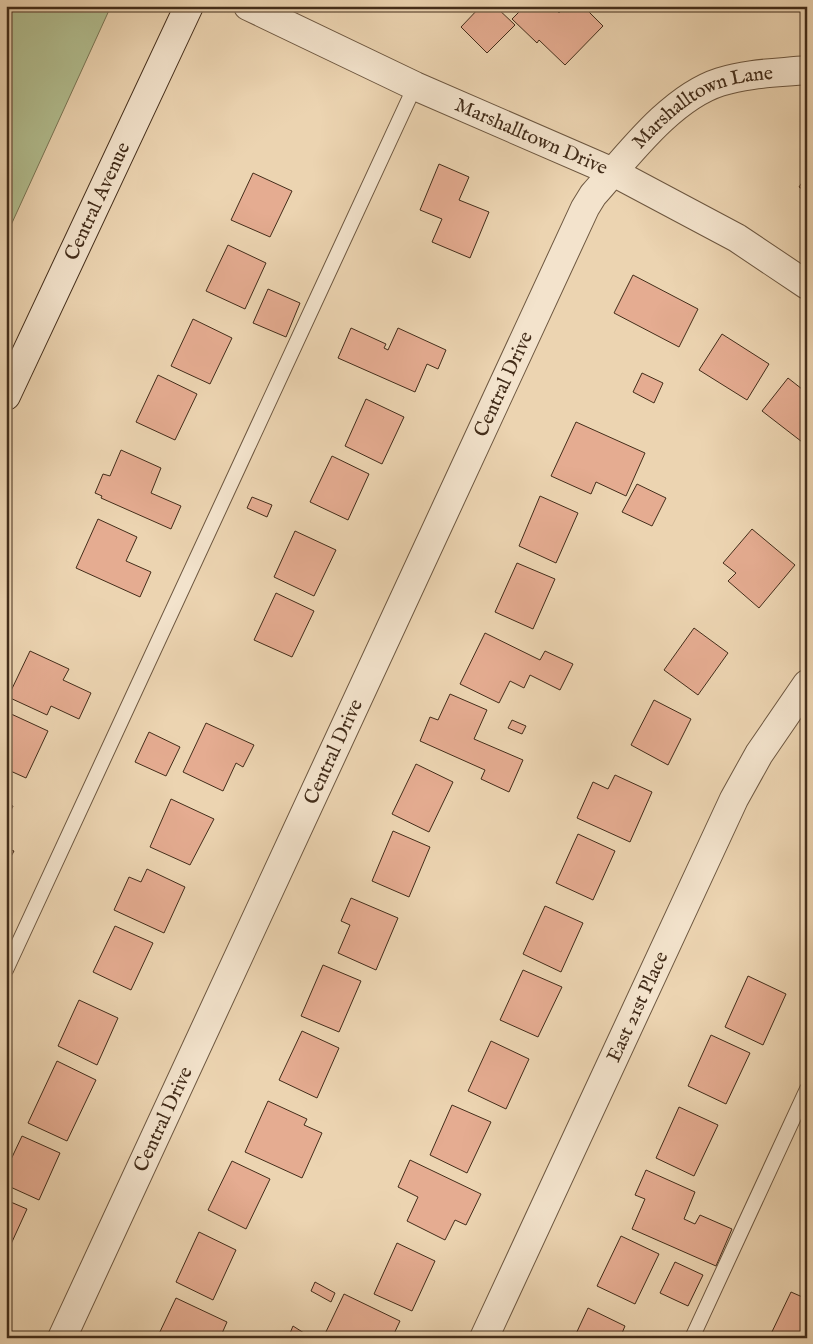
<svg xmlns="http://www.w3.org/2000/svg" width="813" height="1344" viewBox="0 0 813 1344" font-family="'IM FELL English',serif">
	<rect width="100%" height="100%" fill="#ecd4b1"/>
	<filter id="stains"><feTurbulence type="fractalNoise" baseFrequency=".004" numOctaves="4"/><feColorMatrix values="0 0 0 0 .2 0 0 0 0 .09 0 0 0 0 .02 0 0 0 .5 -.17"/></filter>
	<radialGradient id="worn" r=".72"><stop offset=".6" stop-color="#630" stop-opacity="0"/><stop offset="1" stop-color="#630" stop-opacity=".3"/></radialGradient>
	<path fill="#b2be90" stroke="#7a7655" d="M6 6H111L6 236Z"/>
	<path fill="#e5ac91" stroke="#432d1a" d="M481 6H495L515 25 487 53 461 27Z
		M525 6H552L559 13 566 6H583L603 26 565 65 539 40 537 43 512 19Z
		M439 164 469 177 459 200 489 212 470 258 432 242 442 219 420 210Z
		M253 173 292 191 270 237 231 220Z
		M807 175V192L799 187Z
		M228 245 266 263 245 309 206 291Z
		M633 275 698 309 679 347 614 313Z
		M268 289 300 303 286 337 253 323Z
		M193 319 232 338 210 384 171 366Z
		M351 328 386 344 384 348 388 350 398 328 446 350 438 369 427 364 415 392 338 358Z
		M722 334 769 364 747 400 699 370Z
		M642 373 663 383 654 403 633 392Z
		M158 375 197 394 175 440 136 422Z
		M788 378 807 393 806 445 762 411Z
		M366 399 404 417 382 464 345 446Z
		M576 422 645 453 626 496 596 482 591 494 551 476Z
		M121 450 161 468 151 493 181 506 171 529 101 498 102 496 95 493 103 474 110 476Z
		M332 456 369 474 348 520 310 502Z
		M637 484 666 498 652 526 622 512Z
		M540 496 578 513 556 563 519 546Z
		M252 497 272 505 267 517 247 508Z
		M98 519 137 537 126 561 151 572 140 597 76 568Z
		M752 529 795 565 759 608 728 581 736 573 723 563Z
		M295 531 336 550 314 596 274 577Z
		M517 563 555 579 533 629 495 612Z
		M276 593 314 611 292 657 254 640Z
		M694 628 728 653 698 695 664 670Z
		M485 633 540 660 545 651 573 664 560 690 530 675 524 688 510 681 499 703 460 684Z
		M30 651 69 669 63 680 91 693 79 719 51 706 47 715 8 697Z
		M450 694 487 710 474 739 523 760 509 792 481 779 485 770 420 741 430 717 438 720Z
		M654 700 691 719 668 765 631 745Z
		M9 713 48 731 26 778 6 769V718Z
		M512 720 526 726 522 734 508 728Z
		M206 723 254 745 243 767 236 763 223 791 183 772Z
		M149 732 180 747 166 776 135 762Z
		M416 764 453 782 429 832 392 814Z
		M615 775 652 792 630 842 577 818 593 782 608 789Z
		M171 799 214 819 190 865 150 847Z
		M6 803 13 806 6 820Z
		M393 831 430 847 409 897 372 881Z
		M578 834 615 851 593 900 556 883Z
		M6 848 14 851 7 864H6Z
		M147 869 185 887 164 933 114 910 129 877 141 882Z
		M351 898 398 918 376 970 338 953 350 925 341 921Z
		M545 906 583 923 561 972 523 954Z
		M115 926 153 943 131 990 93 972Z
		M323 965 361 981 339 1032 301 1016Z
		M523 970 562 987 538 1037 500 1020Z
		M748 976 786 994 763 1045 725 1027Z
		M79 1000 118 1018 97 1065 58 1046Z
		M302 1031 339 1048 317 1098 279 1080Z
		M711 1035 750 1053 726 1104 688 1086Z
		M491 1041 529 1059 506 1109 468 1091Z
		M57 1061 96 1080 67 1141 28 1123Z
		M268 1101 307 1119 304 1125 322 1133 302 1178 245 1152Z
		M452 1105 491 1122 467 1173 430 1155Z
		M679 1107 718 1125 694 1176 656 1158Z
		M22 1136 60 1153 39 1200 6 1185V1170Z
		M410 1160 481 1194 466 1225 455 1220 445 1240 407 1221 418 1197 398 1187Z
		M232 1161 270 1179 246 1229 208 1210Z
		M646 1170 695 1192 684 1219 695 1224 700 1215 732 1229 716 1266 632 1229 645 1199 635 1195Z
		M6 1200 27 1209 6 1255Z
		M199 1232 236 1250 213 1300 176 1282Z
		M621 1236 659 1254 635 1304 597 1286Z
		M397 1243 435 1261 412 1311 374 1294Z
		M675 1262 703 1275 688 1306 660 1293Z
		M315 1282 335 1293 331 1302 311 1291Z
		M791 1292 807 1299V1338H769Z
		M344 1294 400 1321 392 1338H323Z
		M176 1298 227 1322 220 1338H157Z
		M588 1308 625 1326 620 1338H574Z
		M293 1326 304 1333 302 1338H288Z"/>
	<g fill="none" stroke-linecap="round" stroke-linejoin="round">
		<defs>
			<path id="service" d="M6 970 415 86
				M692 1338 807 1089"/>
			<g id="minor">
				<path id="s1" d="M248 6 415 86 613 172 737 238 807 285"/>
				<path id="s2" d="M62 1338 585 208 593 195C627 157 670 98 720 82 748 73 778 73 807 70"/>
				<path id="s3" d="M484 1338 734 799 759 754 807 684"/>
			</g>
			<g id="secondary">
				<path id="s4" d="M6 396 189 6"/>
			</g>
		</defs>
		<use href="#service" stroke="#6d5740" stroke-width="16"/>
		<use href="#minor" stroke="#6d5740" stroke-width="30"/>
		<use href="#secondary" stroke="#432d1a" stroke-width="30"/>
		<use href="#service" stroke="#f3e3cc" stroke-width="14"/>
		<use href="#minor" stroke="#f3e3cc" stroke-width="28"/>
		<use href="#secondary" stroke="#f3e3cc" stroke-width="28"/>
	</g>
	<g text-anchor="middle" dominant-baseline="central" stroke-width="5" stroke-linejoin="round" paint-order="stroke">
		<g font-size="20" fill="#432d1a" stroke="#f3e3cc">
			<text stroke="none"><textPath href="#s2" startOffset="1406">Marshalltown Lane</textPath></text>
			<text stroke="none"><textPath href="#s1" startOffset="312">Marshalltown Drive</textPath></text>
			<text stroke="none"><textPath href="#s4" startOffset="215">Central Avenue</textPath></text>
			<text stroke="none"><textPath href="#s2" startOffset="1051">Central Drive</textPath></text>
			<text stroke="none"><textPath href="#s2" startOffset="646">Central Drive</textPath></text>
			<text stroke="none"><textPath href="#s3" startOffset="365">East 21st Place</textPath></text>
			<text stroke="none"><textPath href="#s2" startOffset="241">Central Drive</textPath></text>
		</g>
	</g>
	<rect width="813" height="1344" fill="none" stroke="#ecd4b1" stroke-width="25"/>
	<rect x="8" y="8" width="798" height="1329" fill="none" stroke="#432d1a" stroke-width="2.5"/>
	<rect x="12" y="12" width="788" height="1319" fill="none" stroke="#432d1a"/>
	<rect width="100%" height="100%" filter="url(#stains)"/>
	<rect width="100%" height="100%" fill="url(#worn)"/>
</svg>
